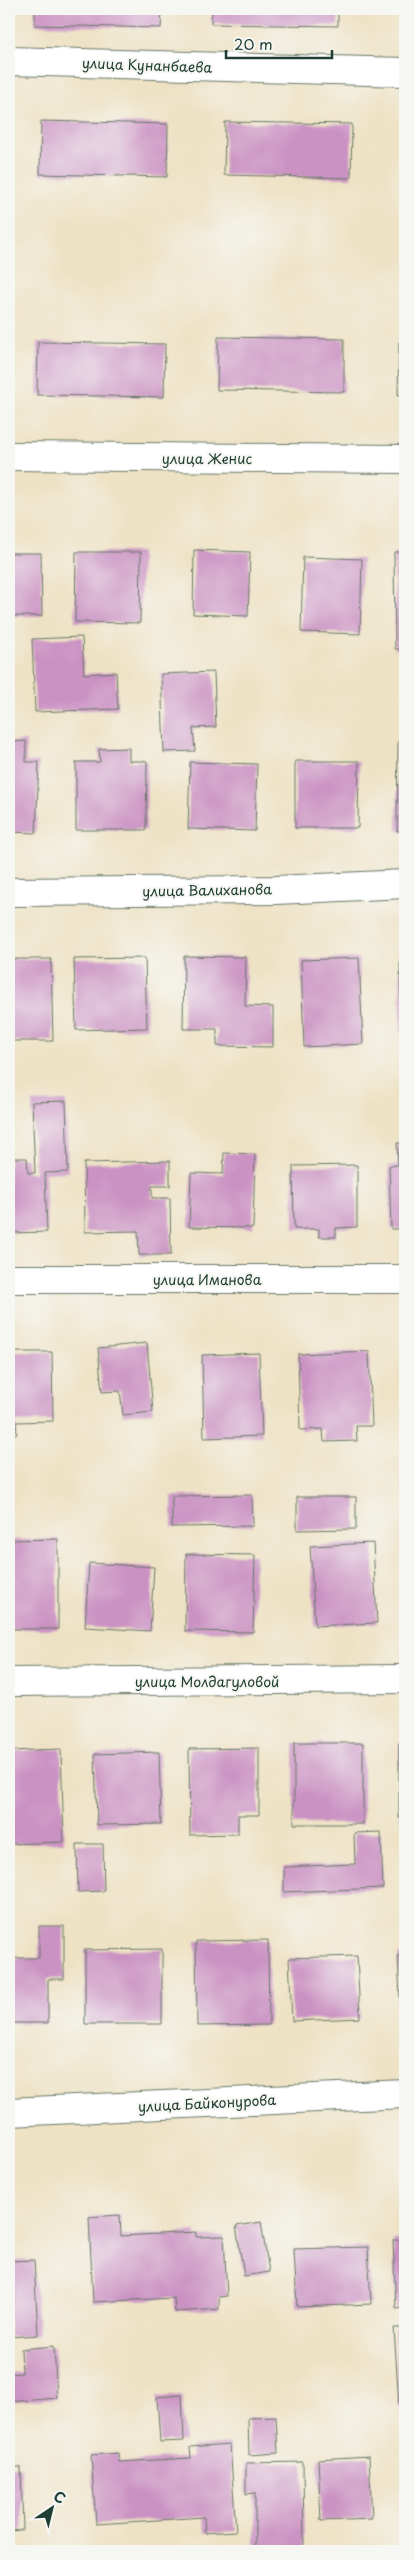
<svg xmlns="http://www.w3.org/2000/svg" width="414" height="2560" viewBox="0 0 414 2560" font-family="'Playpen Sans',sans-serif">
	<rect width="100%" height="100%" fill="#f6f6f2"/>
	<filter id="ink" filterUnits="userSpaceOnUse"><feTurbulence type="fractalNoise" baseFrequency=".02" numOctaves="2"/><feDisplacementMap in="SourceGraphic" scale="10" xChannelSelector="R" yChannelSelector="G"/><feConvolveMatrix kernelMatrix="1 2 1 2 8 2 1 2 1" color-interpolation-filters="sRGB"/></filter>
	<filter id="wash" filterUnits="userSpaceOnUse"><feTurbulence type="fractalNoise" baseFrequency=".0096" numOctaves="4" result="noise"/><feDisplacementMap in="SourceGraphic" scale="20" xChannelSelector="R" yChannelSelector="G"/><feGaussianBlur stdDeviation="1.12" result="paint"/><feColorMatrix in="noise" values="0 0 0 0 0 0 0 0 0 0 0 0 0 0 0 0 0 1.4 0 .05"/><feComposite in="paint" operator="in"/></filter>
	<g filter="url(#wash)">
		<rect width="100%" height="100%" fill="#eee2c4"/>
		<g id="blocks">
			<path fill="#ca92c3" d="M35 9H162L161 28 35 25Z
				M212 9H338V26L211 24Z
				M401 9H405V17H401Z
				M41 121 168 124 167 177 40 174Z
				M225 122 352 124 351 178 224 175Z
				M218 337 344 339V392L217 390Z
				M38 342 165 344 164 397 37 395Z
				M399 342H405V395H398Z
				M194 550 250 552 248 616 193 614Z
				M76 552H141L140 623 75 622Z
				M394 552H405V649H395Z
				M9 553H41L42 616H9Z
				M303 557 362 559 360 634 301 632Z
				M82 637 84 674 116 672 118 709 35 712 32 639Z
				M214 672 216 727 193 728 195 751 164 752 161 674Z
				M26 741V762H39L36 833 9 832V742Z
				M398 741H405V831H397Z
				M129 748V761H147L146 830H76V762H100L99 749Z
				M295 761H359L358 828H295Z
				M190 762 257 764 255 831 188 829Z
				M184 956 246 957 245 1006 273 1007V1047L217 1046V1029H183Z
				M145 958 147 1028 76 1030 74 959Z
				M359 958 363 1044 304 1047 301 960Z
				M9 959H51L53 1041H9Z
				M405 959V1032H401L400 960Z
				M66 1101 68 1172 45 1173 47 1232 9 1233V1158H27L28 1173H35L32 1102Z
				M397 1143H405V1229H391L389 1166 398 1165Z
				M224 1153 255 1154 253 1228 189 1227 191 1173 223 1174Z
				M170 1161V1186H152V1198H170L171 1255H139L138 1231 85 1232 84 1163Z
				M357 1165V1227L336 1228V1237H319V1229H294L293 1166Z
				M147 1343 153 1412 123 1415 120 1391 102 1392 98 1348Z
				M369 1351 372 1426H356L357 1441 324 1442 323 1429 300 1430 298 1354Z
				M9 1352H52L53 1421 16 1422 17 1434H9Z
				M259 1353 262 1436 204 1438 202 1355Z
				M252 1495 253 1526 172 1527V1496Z
				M297 1497H356V1529L297 1530Z
				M58 1539V1629H9V1540Z
				M373 1543 377 1623 315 1626 310 1546Z
				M186 1554 255 1555 253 1632 185 1631Z
				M89 1563 154 1567 150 1631 85 1627Z
				M294 1743H363V1824H294Z
				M399 1743H405V1818H399Z
				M259 1748V1815H238V1834L190 1835 189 1749Z
				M61 1749 64 1842 9 1844V1751Z
				M159 1752 161 1824 97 1825 95 1754Z
				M381 1832 383 1888 284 1892V1867L355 1864 354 1833Z
				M77 1844H103L104 1891 78 1892Z
				M39 1926H64V1979H48V2023H9V1958H39Z
				M268 1940 269 2025 197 2026 196 1941Z
				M162 1949V2024H85V1950Z
				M398 1955H405V2020H401Z
				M357 1956 360 2018 292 2021 289 1958Z
				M120 2215 121 2236 196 2232V2237L224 2236 227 2296 219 2297V2309L175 2312 174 2298 93 2302 89 2217Z
				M261 2222 269 2272 244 2276 236 2226Z
				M393 2240H405V2308L396 2309Z
				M368 2247 371 2304 297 2307 294 2249Z
				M34 2260 38 2335 9 2337V2261Z
				M394 2328H405V2406H399Z
				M54 2346 57 2398 9 2402V2374L22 2373 21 2349Z
				M182 2395 184 2441 160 2442 157 2397Z
				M276 2417 278 2453 249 2455 248 2418Z
				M230 2444 236 2531 205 2533 204 2517 96 2524 91 2455 118 2453 119 2462 191 2458 190 2447Z
				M369 2456 372 2519 321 2521 318 2459Z
				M303 2462 304 2551H255V2493L246 2494V2463Z
				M9 2467H21L23 2530 9 2531Z"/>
		</g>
	</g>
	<g filter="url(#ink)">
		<use href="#blocks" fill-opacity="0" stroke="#677766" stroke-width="1"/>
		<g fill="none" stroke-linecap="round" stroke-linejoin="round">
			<defs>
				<path id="minor" d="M9 61 405 72
					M9 456 405 459
					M9 892 276 890 405 884
					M9 1279H405
					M9 1682 405 1679
					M9 2112 405 2094"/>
			</defs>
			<use href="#minor" stroke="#677766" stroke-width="30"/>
			<use href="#minor" stroke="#fff" stroke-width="28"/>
		</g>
	</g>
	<g text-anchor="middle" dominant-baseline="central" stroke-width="4" stroke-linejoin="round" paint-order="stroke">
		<g font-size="14" fill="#1f3d34" stroke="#f6f6f2">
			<text transform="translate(147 65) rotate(2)">улица Кунанбаева</text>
			<text x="207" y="458">улица Женис</text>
			<text transform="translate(207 890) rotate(-1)">улица Валиханова</text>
			<text x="207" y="1279">улица Иманова</text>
			<text x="207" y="1681">улица Молдагуловой</text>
			<text transform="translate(207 2103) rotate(-3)">улица Байконурова</text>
		</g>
	</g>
	<rect width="414" height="2560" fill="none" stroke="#f6f6f2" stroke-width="30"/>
	<g transform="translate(52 2508) rotate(35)" stroke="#f6f6f2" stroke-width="4" paint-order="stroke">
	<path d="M0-4L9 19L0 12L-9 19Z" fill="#1f3d34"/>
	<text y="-8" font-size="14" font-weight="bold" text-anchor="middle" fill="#1f3d34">С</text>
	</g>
	<path d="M226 50v8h106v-8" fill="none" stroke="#1f3d34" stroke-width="2.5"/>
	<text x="234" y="50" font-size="15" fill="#1f3d34" stroke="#f6f6f2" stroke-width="4" paint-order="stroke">20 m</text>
</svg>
